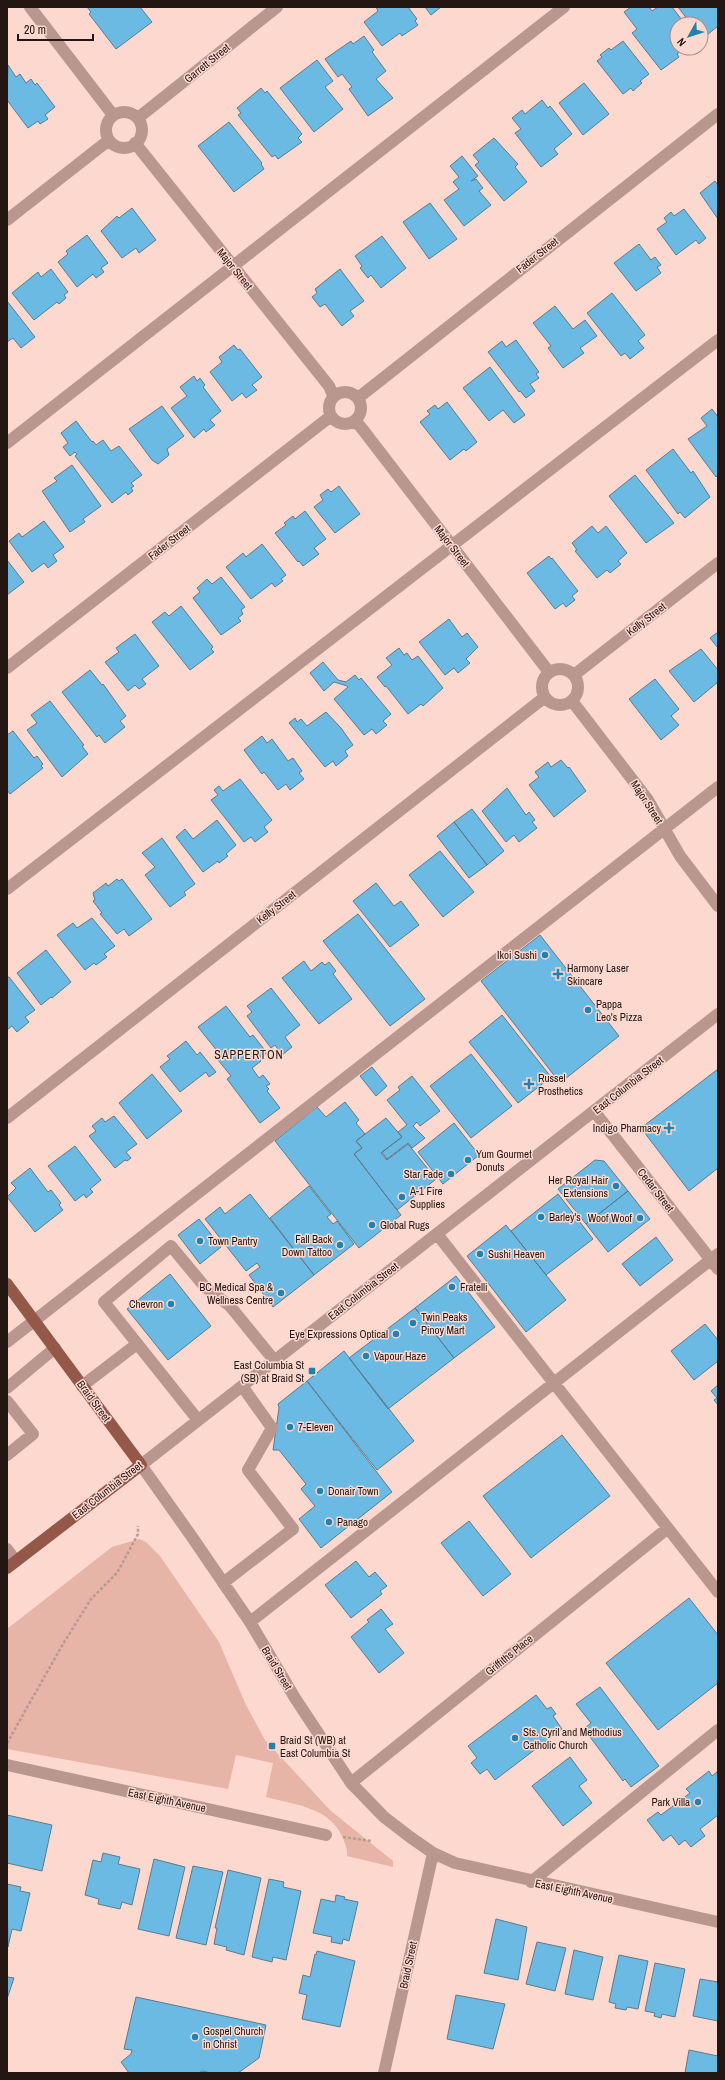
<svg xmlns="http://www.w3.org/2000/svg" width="725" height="2080" viewBox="0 0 725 2080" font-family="'Archivo Narrow',sans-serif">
	<rect width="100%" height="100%" fill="#fcd8ce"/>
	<path fill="#e7b5a8" d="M139 1539 146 1542 160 1556 219 1642 246 1705 265 1740 331 1811 393 1861V1867L347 1856C348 1849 345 1844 343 1838 330 1807 295 1805 266 1797L273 1763 236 1755 228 1789 7 1749V1629L112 1547Z"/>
	<path fill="#6bbae4" stroke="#5c7b8b" d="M87 7H140L152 22 116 49 89 14 91 12Z
		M376 7H408L417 19 415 21 418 25 402 36 400 33 382 46 364 22 378 11Z
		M425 7H441L431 15Z
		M631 7H649L652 11 658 7H672L685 24H677V48H685L677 54 679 57 661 70 632 33 637 29 624 12Z
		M678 7H718V26L702 39 701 24H691Z
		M364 36 374 50 372 52 386 71 376 79 393 98 368 116 349 89 352 87 342 74 338 77 325 59 351 41 353 44Z
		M623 41 649 74 640 81 642 83 633 91 631 88 623 94 597 61 602 57 600 55 609 48 611 50Z
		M317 60 333 81 325 87 343 109 314 132 280 88Z
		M8 65 16 77 20 74 26 83 31 79 35 85 37 83 55 107 45 115 48 119 40 124 38 121 28 128 7 100Z
		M584 83 609 114 583 135 559 103Z
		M261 88 265 93 267 91 302 134 298 138 302 142 278 159 275 155 272 157 238 115 241 113 237 108Z
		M542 100 548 108 550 106 572 134 554 149 558 154 541 167 515 133 521 129 512 118 522 110 525 114Z
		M229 122 262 163 261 164 264 169 234 192 198 146Z
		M494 138 518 164 515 167 527 182 504 201 475 165 479 162 473 155Z
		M462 156 478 176 471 181 476 179 483 188 479 191 491 205 464 226 444 200 459 189 453 182 459 177 450 166Z
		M715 181 718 185V219L700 193Z
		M430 203 457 239 429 259 403 222Z
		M132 208 156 240 139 253 136 248 122 258 101 231 117 216 119 218Z
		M684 209 706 238 699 244 696 240 676 255 657 229 667 222 664 218 671 212 674 216Z
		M87 235 108 263 101 268 104 272 96 278 93 274 77 287 58 262 68 254 66 251Z
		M382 236 406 268 381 288 371 275 368 278 360 268 362 266 355 256Z
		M639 244 651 260 655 257 661 265 657 267 661 273 636 291 614 263Z
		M51 269 68 292 64 295 66 298 59 304 57 302 34 320 12 293 38 272 41 277Z
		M340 269 364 301 350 311 354 316 342 326 325 304 320 307 312 297 317 293 315 289Z
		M612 293 645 335 638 341 644 348 630 359 625 353 621 356 587 313Z
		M7 301 35 337 21 348 13 338 7 342Z
		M555 306 573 329 585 320 597 336 580 348 584 353 563 368 548 348 551 346 533 323Z
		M516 340 539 372 536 374 539 378 530 384 535 391 526 398 520 391 519 392 488 352 502 341 506 347Z
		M234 345 238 350 240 349 262 377 252 385 257 390 246 398 242 393 232 401 210 372 222 362 219 357Z
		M490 367 525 415 514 423 503 410 489 421 463 388Z
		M194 376 197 381 200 378 205 385 203 387 221 411 210 420 215 425 206 432 204 429 194 438 171 408 187 396 180 387Z
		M447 402 477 442 466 451 464 449 450 460 420 422 430 414 427 411 435 405 438 409Z
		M162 406 184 436 167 449 169 455 158 464 152 460 129 429Z
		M712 409 718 417V475L716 477 688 439 707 426 701 418Z
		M76 421 92 442 93 441 96 445 103 440 111 451 119 446 142 475 131 483 134 486 131 488 133 491 128 495 126 492 112 503 75 456 77 454 75 452 70 456 63 447 68 443 61 433Z
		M673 449 691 473 693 471 710 497 685 518 680 512 678 514 646 470Z
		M72 465 101 506 83 519 85 522 70 532 42 491 57 481 54 478Z
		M635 475 674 523 646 543 609 496Z
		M339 486 360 514 335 533 314 507 323 500 320 495 328 489 331 492Z
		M305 511 326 539 314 548 319 554 303 566 299 561 298 562 275 533 286 525 284 523 293 516 295 519Z
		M44 521 64 547 53 555 57 561 48 568 44 563 32 572 9 541 19 533 22 537Z
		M592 526 598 533 606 526 627 553 618 561 621 564 610 573 607 570 597 578 575 551 577 550 572 543Z
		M262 544 286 575 281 579 283 581 275 587 272 583 251 599 226 567 243 553 246 557Z
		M549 556 551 559 552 558 578 591 572 596 575 600 566 607 563 603 555 609 527 573Z
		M7 560 24 582 7 595Z
		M221 577 245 607 241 610 243 614 238 618 241 621 221 635 193 598 200 592 197 588 207 579 212 584Z
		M181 606 213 647 211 649 214 652 190 670 152 622 165 612 169 616Z
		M449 619 462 637 467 633 478 647 466 659 470 663 458 673 454 668 445 675 419 642Z
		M718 632V648L710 638Z
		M135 634 159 666 142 679 146 684 139 689 135 685 128 691 105 662 119 652 116 648Z
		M399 648 404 655 407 653 412 660 418 656 443 688 423 706 421 704 408 714 386 686 385 687 377 677 392 665 386 658Z
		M701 649 718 670V682L694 702 669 671Z
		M323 662 338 680 346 682 355 675 359 680 361 678 391 714 383 721 387 725 376 734 372 729 364 735 334 699 348 687 347 686 334 682 324 691 310 673Z
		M90 670 102 685 103 684 126 716 120 721 125 727 105 743 99 735 97 737 62 692Z
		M655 679 679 709 671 716 679 725 661 740 629 699Z
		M50 701 84 745 82 746 88 754 62 777 27 730 37 723 31 715Z
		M326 712 341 728 353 745 345 751 348 756 336 766 333 761 325 767 289 723 295 718 297 722 301 719 307 726Z
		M13 731 34 758 37 756 43 764 41 766 43 768 10 794 7 790V735Z
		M262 736 267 743 272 739 288 761 293 758 302 771 299 773 304 779 290 790 286 784 278 790 264 772 262 774 244 750Z
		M561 760 568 768 569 767 586 791 554 817 529 785 539 777 535 772 548 762 551 767Z
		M240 779 272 820 264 827 268 832 255 842 251 837 244 842 211 800 218 795 214 790 219 786 223 791Z
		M507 788 526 815 529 812 535 820 532 822 537 828 519 842 514 835 506 842 482 811Z
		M472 809 504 851 487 865 454 822Z
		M217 820 236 845 226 854 228 856 219 863 218 861 203 872 176 837 185 829 193 839Z
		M454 822 487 865 469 878 437 836Z
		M162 838 195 884 184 892 186 895 170 907 145 875 155 867 142 853Z
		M440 851 474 892 443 917 409 875Z
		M117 879 119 881 122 879 152 919 129 936 124 929 117 934 100 914 102 913 93 901 95 900 93 893 106 883 108 886Z
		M376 883 394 906 401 901 419 925 390 947 353 901Z
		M358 914 425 999 390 1026 323 941Z
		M92 918 115 946 104 954 107 957 96 965 94 963 85 970 57 935 73 923 77 928Z
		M540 935 619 1036 560 1083 481 981Z
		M46 950 71 982 52 998 51 997 41 1005 17 973Z
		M304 961 311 971 322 962 325 965 329 962 336 971 333 974 352 999 319 1024 282 978Z
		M9 977 35 1010 25 1017 29 1022 17 1032 12 1026 7 1030V978Z
		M271 988 300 1025 285 1037 292 1047 282 1055 275 1045 271 1048 247 1016 252 1012 247 1006Z
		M226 1006 250 1037 253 1035 267 1053 259 1058 261 1061 252 1068 259 1078 263 1075 270 1084 266 1086 269 1089 267 1091 280 1108 260 1123 227 1079 231 1076 214 1055 218 1052 198 1027Z
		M502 1015 551 1077 518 1103 469 1042Z
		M186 1041 197 1055 200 1052 216 1072 209 1077 206 1072 180 1092 160 1067 170 1059 167 1056Z
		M471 1054 512 1106 471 1138 430 1086Z
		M372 1067 387 1086 376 1096 360 1076Z
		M718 1069V1168L689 1191 641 1128Z
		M152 1074 182 1111 147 1139 119 1103Z
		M412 1076 440 1111 420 1126 417 1122 413 1126 425 1138 412 1148 408 1143 387 1159 382 1152 402 1137 398 1132 407 1125 387 1100 400 1090 398 1087Z
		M345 1102 359 1120 356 1123 365 1134 356 1141 362 1148 354 1154 401 1215 359 1248 275 1141 317 1107 326 1117Z
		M114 1116 137 1144 126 1152 131 1158 127 1161 125 1160 115 1168 89 1136 96 1131 92 1126 102 1118 105 1122Z
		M386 1118 402 1137 381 1153 387 1160 408 1144 436 1179 397 1210 354 1154 362 1148 356 1141Z
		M454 1123 479 1155 443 1184 418 1152Z
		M75 1146 101 1180 90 1189 93 1192 86 1198 84 1194 75 1201 48 1166Z
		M595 1160 604 1161 628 1191 586 1224 558 1189Z
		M30 1168 48 1192 51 1190 61 1203 59 1205 63 1210 35 1232 7 1197 16 1188 11 1183Z
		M309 1186 331 1214 327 1217 333 1224 337 1221 354 1244 314 1275 270 1218Z
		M628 1191 650 1219 608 1252 586 1224Z
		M250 1194 314 1275 273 1307 249 1275 260 1267 257 1263 246 1271 205 1219 220 1207 225 1214Z
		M558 1194 593 1239 546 1275 511 1231Z
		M199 1219 221 1247 200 1264 178 1235Z
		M506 1225 566 1300 526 1332 467 1256Z
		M656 1237 673 1260 640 1286 622 1264Z
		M170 1274 211 1326 168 1360 127 1309Z
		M456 1276 495 1327 454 1358 415 1308Z
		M415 1308 454 1358 388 1409 349 1358Z
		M705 1324 718 1340V1361L694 1380 671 1351Z
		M344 1351 414 1441 377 1470 307 1381Z
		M307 1381 392 1492 321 1548 299 1519 315 1506 301 1489 306 1484 279 1450H273L279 1408 278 1404Z
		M718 1385V1405L714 1400 717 1398 711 1391Z
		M562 1435 610 1496 531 1558 483 1496Z
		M469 1521 511 1574 483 1596 441 1543Z
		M356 1561 369 1577 375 1572 387 1586 380 1591 382 1594 351 1618 325 1585Z
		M689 1598 718 1635V1683L658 1730 606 1663Z
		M381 1609 393 1624 385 1629 404 1653 379 1673 351 1637 369 1622 367 1620Z
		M600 1687 659 1766 631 1787 625 1779 623 1781 584 1729 591 1723 576 1704Z
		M536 1695 547 1709 551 1707 556 1714 553 1716 562 1729 495 1780 487 1769 480 1774 471 1763 477 1758 468 1746Z
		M570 1757 587 1780 579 1786 592 1803 563 1826 532 1786Z
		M709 1771 712 1776 718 1771V1815L700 1829 705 1836 691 1847 685 1840 679 1845 671 1835 663 1841 647 1820 658 1812 661 1815 690 1793 686 1789Z
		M7 1815 52 1825 42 1871 7 1863Z
		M103 1853 120 1857 118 1864 140 1869 132 1905 122 1902 120 1909 98 1904 99 1899 85 1895 93 1860 101 1862Z
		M154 1859 185 1867 169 1936 138 1929Z
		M193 1866 223 1872 206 1945 176 1938Z
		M228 1870 261 1878 244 1955 226 1950 227 1947 214 1944 217 1928H215Z
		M269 1879 284 1882 283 1887 301 1891 286 1960 273 1957 272 1962 252 1957Z
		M7 1884 21 1887 20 1891 30 1893 21 1931 12 1929 8 1947Z
		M336 1895 345 1897 344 1899 358 1902 349 1941 343 1939 342 1944 331 1942 332 1937 313 1933 321 1899 335 1902Z
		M496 1919 527 1927 518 1980 484 1973Z
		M537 1942 566 1948 555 1991 526 1984Z
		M574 1950 603 1957 593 2000 565 1994Z
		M317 1951 355 1961 340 2027 302 2019 307 1995 299 1993 303 1975 310 1977 315 1954 316 1955Z
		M619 1955 648 1961 638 2009 627 2007 626 2010 615 2008 616 2004 609 2002Z
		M655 1963 685 1969 675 2017 662 2014 661 2018 654 2016 655 2013 645 2011Z
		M7 1977 14 1978 7 1999Z
		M700 1979 718 1982V2021L693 2016Z
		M456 1995 505 2004 493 2049 447 2039Z
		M136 1997 266 2025 259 2058 238 2073H211L202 2071 199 2073H129L121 2062 131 2054 132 2050 124 2049Z
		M689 2050 718 2056V2073H685Z"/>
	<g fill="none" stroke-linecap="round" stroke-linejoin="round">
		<path stroke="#b79a92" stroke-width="2.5" stroke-dasharray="3 2" stroke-linecap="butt" d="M7 1743 63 1644 91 1599 117 1573 138 1534V1526
			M343 1837 371 1841"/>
		<path stroke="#ba978e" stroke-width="12" d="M30 7 113 115
			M106 130a18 18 0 1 1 36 0a18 18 0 1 1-36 0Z
			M138 118 277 7
			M135 143 329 386 333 395
			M7 220 109 140
			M329 408a16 16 0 1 1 32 0a16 16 0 1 1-32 0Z
			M358 398 718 114
			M354 422 360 426 549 672
			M7 443 564 7
			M7 668 331 416
			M542 687a18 18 0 1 1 36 0a18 18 0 1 1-36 0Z
			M574 675 718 563
			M572 701 648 800 680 856 718 906
			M7 889 718 340
			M718 1014 141 1465 192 1537 250 1622 295 1698 351 1783 384 1817 410 1837 433 1853 455 1863 718 1922
			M594 1111 718 1269
			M7 1118 545 697
			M437 1234 718 1592
			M7 1342 718 787
			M82 1386 137 1344
			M7 1388 55 1348
			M7 1401 33 1434 7 1455
			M198 1420 104 1302 171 1246 205 1287 230 1306 274 1360
			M7 1549 16 1561
			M223 1583 293 1529 248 1470 272 1428 242 1386
			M250 1622 718 1254
			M7 1765 326 1835
			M351 1783 668 1528
			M531 1882 718 1730
			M384 2073 433 1853"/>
		<path stroke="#945849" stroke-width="12" d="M7 1284 141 1465 7 1568"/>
	</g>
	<g fill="#2082ad" stroke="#fcd8ce" stroke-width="1.5">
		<circle cx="545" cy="955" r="4"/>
		<path d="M556 968h4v4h4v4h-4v4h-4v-4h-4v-4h4z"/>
		<circle cx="588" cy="1010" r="4"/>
		<path d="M527 1078h4v4h4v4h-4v4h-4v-4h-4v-4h4z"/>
		<path d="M667 1122h4v4h4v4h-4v4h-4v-4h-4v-4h4z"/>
		<circle cx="468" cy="1160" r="4"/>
		<circle cx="451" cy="1174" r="4"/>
		<circle cx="616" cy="1186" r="4"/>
		<circle cx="402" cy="1197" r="4"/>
		<circle cx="541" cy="1217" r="4"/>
		<circle cx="640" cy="1218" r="4"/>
		<circle cx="372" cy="1225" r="4"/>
		<circle cx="200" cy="1241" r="4"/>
		<circle cx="340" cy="1245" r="4"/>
		<circle cx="480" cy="1254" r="4"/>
		<circle cx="452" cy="1287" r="4"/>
		<circle cx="281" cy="1293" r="4"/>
		<circle cx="171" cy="1304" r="4"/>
		<circle cx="413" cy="1323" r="4"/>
		<circle cx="396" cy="1334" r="4"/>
		<circle cx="366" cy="1356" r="4"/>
		<rect x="308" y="1367" width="8" height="8" rx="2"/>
		<circle cx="290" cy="1427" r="4"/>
		<circle cx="320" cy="1491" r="4"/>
		<circle cx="329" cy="1522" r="4"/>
		<circle cx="515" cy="1738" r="4"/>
		<rect x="268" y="1742" width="8" height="8" rx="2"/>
		<circle cx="698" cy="1802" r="4"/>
		<circle cx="195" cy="2037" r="4"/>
	</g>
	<g text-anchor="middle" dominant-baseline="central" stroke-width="3" stroke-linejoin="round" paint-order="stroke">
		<g font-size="11" fill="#231613" stroke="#fcd8ce">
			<text transform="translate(207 63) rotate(-39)">Garrett Street</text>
			<text transform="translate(537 255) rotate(-38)">Fader Street</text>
			<text transform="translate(235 269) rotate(51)">Major Street</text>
			<text transform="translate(169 542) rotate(-38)">Fader Street</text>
			<text transform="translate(452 546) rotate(52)">Major Street</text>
			<text transform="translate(646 619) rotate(-38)">Kelly Street</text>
			<text transform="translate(647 802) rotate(57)">Major Street</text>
			<text transform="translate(276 907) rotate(-38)">Kelly Street</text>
			<text transform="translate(628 1085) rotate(-38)">East Columbia Street</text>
			<text transform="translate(656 1190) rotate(52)">Cedar Street</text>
			<text transform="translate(363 1291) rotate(-38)">East Columbia Street</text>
			<text transform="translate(94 1401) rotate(54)">Braid Street</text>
			<text transform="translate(107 1490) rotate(-38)">East Columbia Street</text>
			<text transform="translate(509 1655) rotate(-39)">Griffiths Place</text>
			<text transform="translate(277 1668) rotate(59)">Braid Street</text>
			<text transform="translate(167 1800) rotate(12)">East Eighth Avenue</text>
			<text transform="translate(574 1891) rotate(12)">East Eighth Avenue</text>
			<text transform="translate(408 1965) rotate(-78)">Braid Street</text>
		</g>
		<g font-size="11" fill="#231613" stroke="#fcd8ce" text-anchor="start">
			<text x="537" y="955" text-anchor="end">Ikoi Sushi</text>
			<text x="567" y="968">Harmony Laser<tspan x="567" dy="13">Skincare</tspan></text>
			<text x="596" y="1004">Pappa<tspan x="596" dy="13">Leo's Pizza</tspan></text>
			<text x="538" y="1078">Russel<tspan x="538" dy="13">Prosthetics</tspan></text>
			<text x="661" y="1128" text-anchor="end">Indigo Pharmacy</text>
			<text x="476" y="1154">Yum Gourmet<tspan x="476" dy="13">Donuts</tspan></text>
			<text x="443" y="1174" text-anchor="end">Star Fade</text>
			<text x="608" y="1180" text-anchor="end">Her Royal Hair<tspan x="608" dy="13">Extensions</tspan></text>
			<text x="410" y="1191">A-1 Fire<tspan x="410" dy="13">Supplies</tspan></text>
			<text x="549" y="1217">Barley's</text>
			<text x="632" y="1218" text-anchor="end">Woof Woof</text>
			<text x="380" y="1225">Global Rugs</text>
			<text x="332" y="1239" text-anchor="end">Fall Back<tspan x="332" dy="13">Down Tattoo</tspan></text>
			<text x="208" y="1241">Town Pantry</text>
			<text x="488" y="1254">Sushi Heaven</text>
			<text x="273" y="1287" text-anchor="end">BC Medical Spa &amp;<tspan x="273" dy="13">Wellness Centre</tspan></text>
			<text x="460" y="1287">Fratelli</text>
			<text x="163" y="1304" text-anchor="end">Chevron</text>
			<text x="421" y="1317">Twin Peaks<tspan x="421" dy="13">Pinoy Mart</tspan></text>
			<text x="388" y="1334" text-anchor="end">Eye Expressions Optical</text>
			<text x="374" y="1356">Vapour Haze</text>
			<text x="304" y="1365" text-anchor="end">East Columbia St<tspan x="304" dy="13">(SB) at Braid St</tspan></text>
			<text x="298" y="1427">7-Eleven</text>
			<text x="328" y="1491">Donair Town</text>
			<text x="337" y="1522">Panago</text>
			<text x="523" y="1732">Sts. Cyril and Methodius<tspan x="523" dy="13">Catholic Church</tspan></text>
			<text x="280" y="1740">Braid St (WB) at<tspan x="280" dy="13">East Columbia St</tspan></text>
			<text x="690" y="1802" text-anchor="end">Park Villa</text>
			<text x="203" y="2031">Gospel Church<tspan x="203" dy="13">in Christ</tspan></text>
		</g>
		<g font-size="12" letter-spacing="1" fill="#231613" stroke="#fcd8ce">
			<text x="249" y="1055">SAPPERTON</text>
		</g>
	</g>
	<rect width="725" height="2080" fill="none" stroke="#231613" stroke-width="16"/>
	<g transform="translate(689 36) rotate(231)"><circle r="19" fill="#fcd8ce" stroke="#a58a83"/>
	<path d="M0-3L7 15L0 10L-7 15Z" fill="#2082ad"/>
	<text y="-6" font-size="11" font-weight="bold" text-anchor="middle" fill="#231613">N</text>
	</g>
	<path d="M18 34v6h75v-6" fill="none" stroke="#231613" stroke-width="2"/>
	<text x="24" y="34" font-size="12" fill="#231613" stroke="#fcd8ce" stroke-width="3" paint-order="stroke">20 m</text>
</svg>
